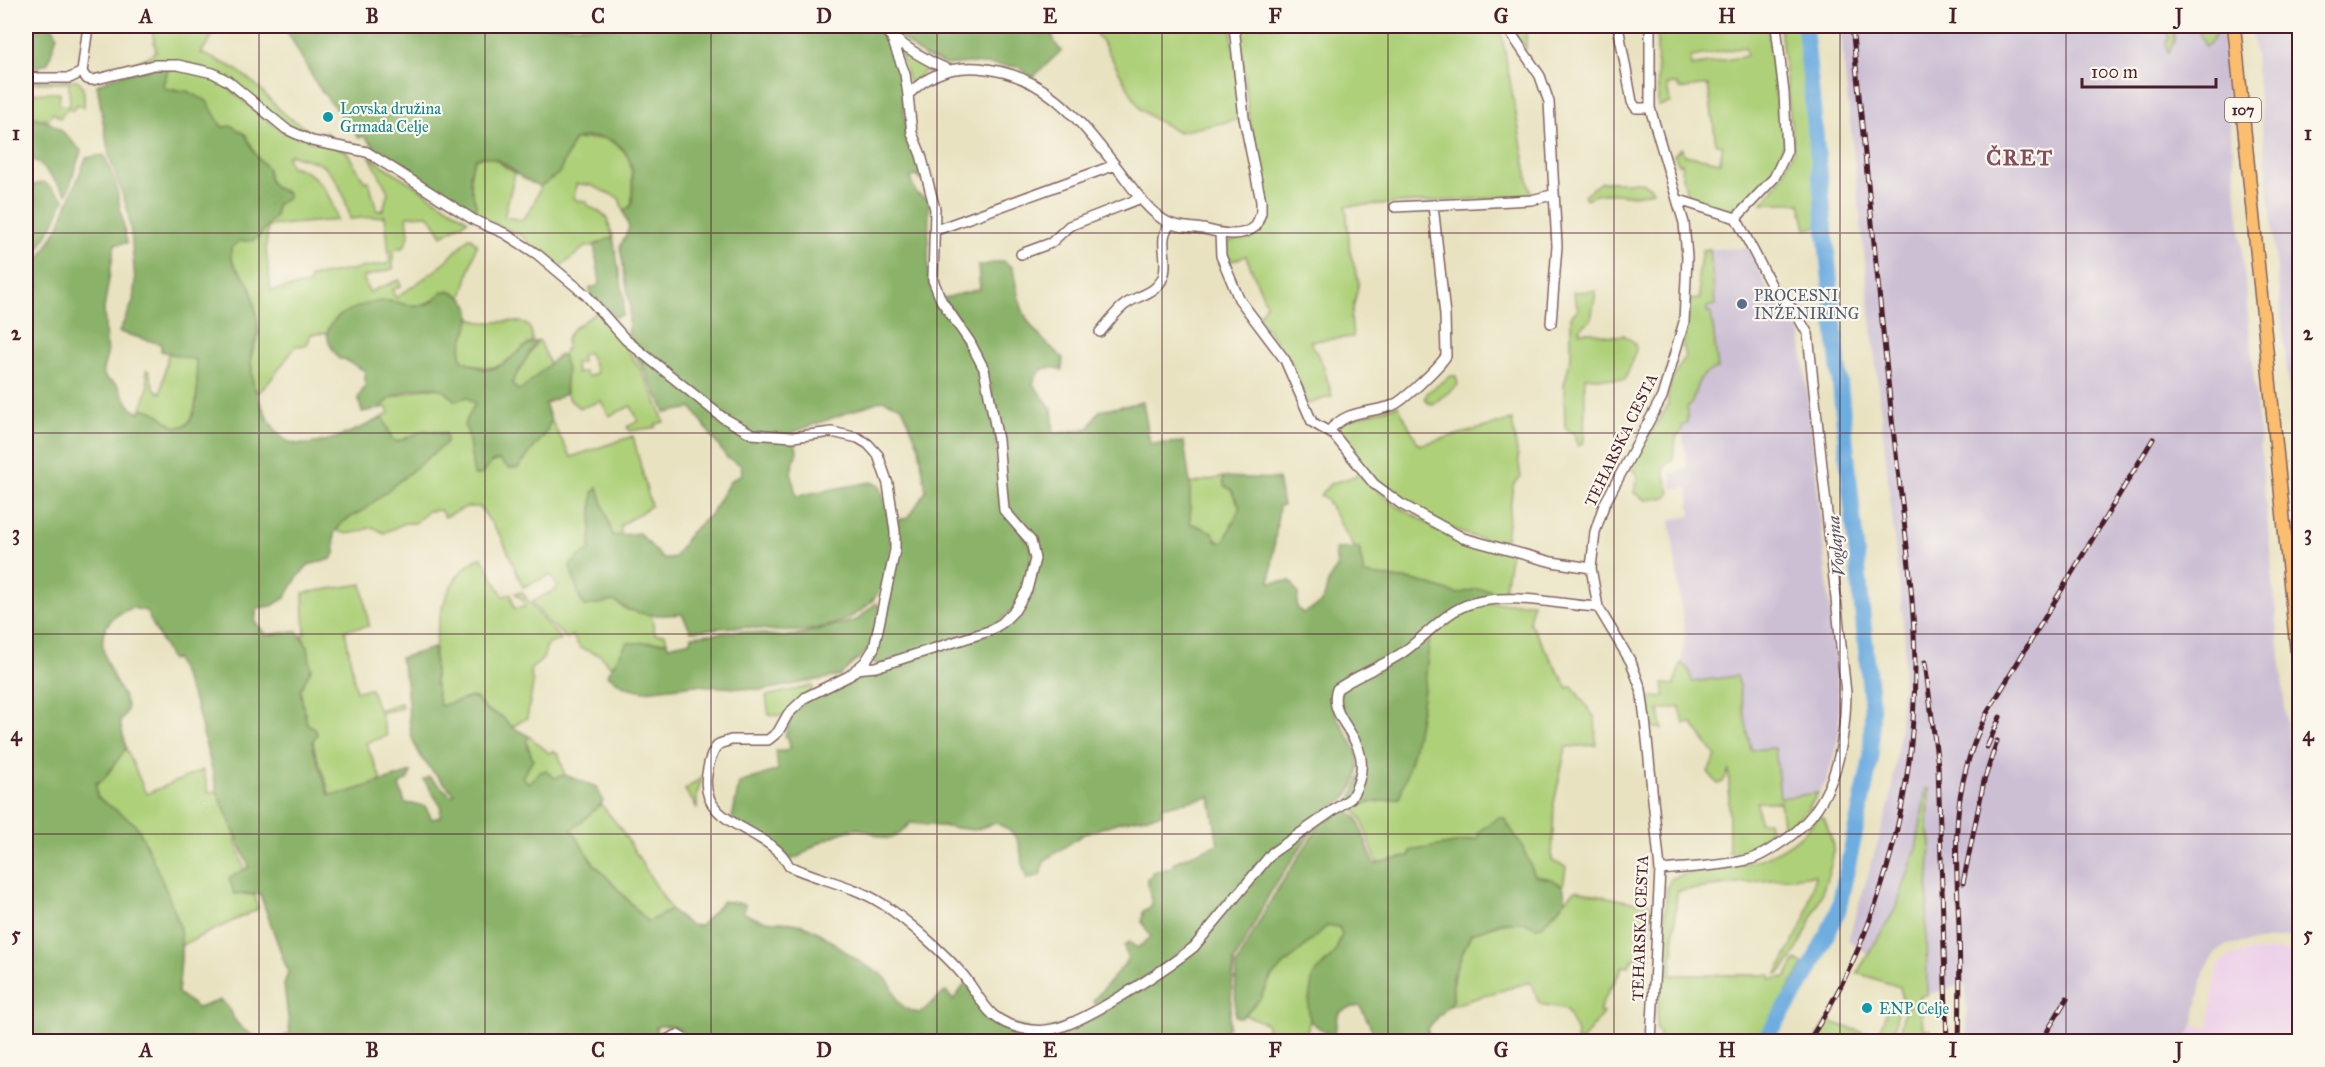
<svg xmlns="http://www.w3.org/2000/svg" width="2325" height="1067" viewBox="0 0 2325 1067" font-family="'IM FELL Great Primer',serif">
	<rect width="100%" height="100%" fill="#fbf7ec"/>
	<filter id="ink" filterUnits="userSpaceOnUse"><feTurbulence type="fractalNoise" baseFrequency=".0167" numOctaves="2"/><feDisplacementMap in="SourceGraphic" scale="12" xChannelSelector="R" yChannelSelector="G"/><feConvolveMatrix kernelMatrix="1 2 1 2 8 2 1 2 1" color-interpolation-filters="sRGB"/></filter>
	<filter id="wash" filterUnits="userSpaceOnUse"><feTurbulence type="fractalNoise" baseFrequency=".008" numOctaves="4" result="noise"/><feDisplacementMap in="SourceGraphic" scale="24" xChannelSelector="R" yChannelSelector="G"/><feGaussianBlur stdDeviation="1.35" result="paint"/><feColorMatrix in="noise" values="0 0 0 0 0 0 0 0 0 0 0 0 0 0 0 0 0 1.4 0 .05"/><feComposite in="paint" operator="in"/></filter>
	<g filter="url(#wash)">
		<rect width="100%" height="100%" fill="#e9e2c1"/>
		<path fill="#edd1e9" d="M2299 950V1041H2184L2193 1026 2211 1029 2209 1023 2215 977 2219 965 2231 956 2246 952Z"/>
		<path fill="#ccbfd4" d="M1657 26H1750L1657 34Z
			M1840 26H2221L2299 858 2300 929 2289 937 2227 945 2215 953 2204 973 2193 1026 2184 1041H1967L1966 983 1927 995V889L1904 887 1896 908 1868 954 1848 940 1890 802 1900 728 1905 640Z
			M2252 26H2299V488L2255 57Z
			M1748 248 1771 296 1798 324 1801 334 1839 696V733L1827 781 1818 793 1780 798 1775 748 1751 750 1737 676 1692 682 1689 670 1681 663 1685 636 1670 520 1691 516 1688 488 1673 489 1671 473 1687 469 1682 426 1687 423V406L1692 405 1699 377 1707 370V306L1714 304 1710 249Z"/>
		<path fill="#add078" stroke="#7c7852" stroke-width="1.5" fill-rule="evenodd" d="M156 26H219L201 53 234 68 255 84 284 114 314 134 326 132 336 144 287 127 199 66 128 67C136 59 148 60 156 51L152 31Z
			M1090 26H1231L1241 119 1179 132 1154 119 1140 109 1103 43Z
			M1246 26H1500L1531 196 1346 206 1350 252 1359 282 1351 318 1353 337 1310 341 1323 365 1332 396 1308 404C1294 372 1281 344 1258 318L1266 304 1246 256 1231 261 1225 253 1228 242C1257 234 1264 236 1265 201L1249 117 1239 28Z
			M1509 26H1526V49Z
			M1768 26 1777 112C1801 139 1762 199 1734 209 1720 214 1701 203 1688 199L1681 169H1683L1682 163 1679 164 1674 155 1681 148 1685 155 1720 162 1723 145 1716 144 1708 85 1679 89 1677 84 1667 85 1670 103 1658 106 1657 34ZM1745 47 1747 56 1692 66 1691 57Z
			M1780 26H1798L1818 227 1806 229 1800 203H1762L1780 180 1794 150Z
			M2165 26H2173L2174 41 2168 53 2166 43 2169 38Z
			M2199 26H2219L2211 42 2205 46 2198 30Z
			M899 48 936 67 923 72 910 85Z
			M169 67C221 70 235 97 272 124 293 139 322 143 346 151L365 182 369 181 377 211 383 210 388 192 370 157 468 220 442 236 429 215 407 216 409 236 404 247 393 250V269L363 277 369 292 399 280 401 286 392 290 396 298 440 267 470 237 477 244 462 297 449 291C426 306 417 309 390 301L328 329V333L311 334 307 345 296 346 269 382 258 393 253 385 251 357 259 333 254 304 250 287 235 270 230 257 231 248 240 241C263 243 260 230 275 217L277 204 288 198 285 191 274 188 269 179 268 169 257 157 245 134 222 127 218 120 176 89H166L163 85ZM291 154C300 159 309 159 318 163 338 173 346 199 350 219L385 216 390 263 311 277 308 284 271 291 266 249 268 226 337 220C332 195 317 171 290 166L287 157Z
			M26 80H77C86 87 84 97 84 108L77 104 72 111 68 108 60 118 53 113 48 120 26 116ZM69 83 70 106 59 105 60 93H28L29 83Z
			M604 138C637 151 632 173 632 203L629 208 623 210 619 198 590 185 576 184 574 199 587 202V205L606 216 613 237 601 244 585 247 558 269 521 235 475 216C474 194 465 178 476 158 496 153 499 165 515 173L504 217 522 220 531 209 541 186 559 173 574 140Z
			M1601 182H1641L1651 187 1653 191C1629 201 1607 187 1586 199L1584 195Z
			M1710 249 1715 305 1707 307V312H1711L1718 369C1697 372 1697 387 1691 405L1687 407V423L1682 426V431L1676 437 1673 459 1664 467V473L1670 493 1667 497 1646 500 1634 493 1638 477 1630 466 1644 439 1649 437 1668 405V393L1672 380 1685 356 1683 347 1690 300 1700 299 1698 277 1702 250Z
			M1596 291 1591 320 1579 329 1580 332C1599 330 1604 339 1623 335L1635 343 1636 350 1625 380 1585 377C1584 389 1586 437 1583 444L1578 446 1575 434 1565 428 1564 385 1571 357V316L1578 309 1573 292Z
			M598 311C625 343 651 381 664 422L656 424V427L630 431 627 427 638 421 631 406 609 416 601 401 581 408C556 396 570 378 563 355L567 346 566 339 573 329ZM589 353 597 373 588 377 585 372 577 373 575 363 582 362 581 355Z
			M471 317C484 333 536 304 532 342 523 345 521 351 514 356 493 373 484 369 461 360L459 349Z
			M537 341H540L550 365 522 389 517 390 512 383 515 377Z
			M168 353 196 360C197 374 202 428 178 427 169 426 166 419 159 415 155 411 147 410 142 408L148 387 146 370 149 371 154 389 161 393Z
			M1451 376H1456L1458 385 1433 404 1428 403 1425 398 1428 392Z
			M424 388 443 389 455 401 467 397 475 404 464 425 468 433 473 470H486L492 461 499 460 509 468 545 434 551 420 571 457 633 436 651 506 621 525V536H613L598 489 593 493 590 551 578 557 570 566 580 599 585 606 615 601 627 610 651 614 655 634H665L667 642 627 643 618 660 610 666 600 655 580 648 572 635 567 639 545 619 532 602 558 588 551 575 523 587 502 538 480 507H466L445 517 440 510 428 511 415 523H405L384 533 373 527C361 530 348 538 336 530L344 521 366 509 445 433 425 431 397 442 392 439 383 417 389 413 386 407 381 408 385 400Z
			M1398 405 1419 445 1512 420 1521 477 1513 485 1506 539C1472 549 1399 501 1374 477 1361 464 1345 445 1337 429L1339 423Z
			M1359 475 1395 505 1450 536 1511 552 1503 598H1493L1476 589 1458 594 1417 581 1364 574 1359 548 1354 547 1326 499 1320 495 1330 484Z
			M1223 477 1224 486 1230 489 1240 507 1225 540 1221 543 1203 528 1190 523V484Z
			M482 557 503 596 511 594 514 608 525 607 523 600 515 593 522 592 542 619 561 639 547 645 543 659 530 670 533 684 527 718 512 727 501 716 486 710 481 703 471 697 441 706 437 698C431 655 435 576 482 557Z
			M362 584 369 626 345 630 356 691 371 689 378 710 401 703 402 708 380 713 387 736 366 743 382 781 346 793 329 795C328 777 314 760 313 740L317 734 315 728 307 724 300 690 311 669 308 647 302 635 305 633 303 593Z
			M1483 603H1533L1529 622 1568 688 1572 686 1595 718 1596 745 1566 747 1554 803 1552 861 1566 867 1563 886 1551 879 1535 876 1522 846 1480 838 1410 852 1411 856 1377 863 1361 818 1351 806 1399 798C1418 745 1425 689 1430 634L1465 609Z
			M1681 663 1689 670 1692 682 1737 676 1751 750 1775 748 1780 798 1818 793 1808 809 1784 831 1780 802H1757L1759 822 1768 821 1771 841 1745 852 1729 854V770L1723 782 1718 784 1708 772 1716 756 1692 723 1684 724 1680 707 1659 710 1662 729 1652 727 1647 698 1665 696 1663 684 1674 685Z
			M812 686 813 689 786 716 769 715 766 696Z
			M529 736 549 753 553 751 559 755 565 775 554 778 540 772 528 783 522 777 533 760 526 741Z
			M126 748 146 794 203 770 209 793 217 791 239 840 235 841 245 870 229 878 234 894 255 895 258 909 180 946V927L175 912 135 824 97 797 96 783 103 780Z
			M702 777 697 794V808L685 790Z
			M1926 789H1929L1928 828 1931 842 1926 923 1927 995 1920 996 1923 1029H1930V1041H1898L1904 1011 1909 1005 1904 1004 1900 987 1857 973 1896 908 1916 850Z
			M601 804 621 829 671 910 648 922 590 859 572 830Z
			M1818 816 1824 818C1828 829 1834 842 1833 854 1832 874 1795 968 1777 974L1805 919 1815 875 1677 891 1671 975H1771L1770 979 1786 977 1796 960 1804 964 1759 1037 1756 1041H1658L1659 1031 1656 1030 1667 888 1671 879C1684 873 1698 872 1712 870 1754 864 1793 853 1818 816Z
			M1575 890 1636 903 1648 902 1652 906 1649 956 1633 959 1628 966H1623C1616 981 1604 996 1599 1011L1603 1013 1582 1041H1576L1577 1033 1566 1009 1540 1004 1530 982 1450 1006 1453 1001C1451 972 1457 960 1471 934 1492 926 1514 916 1535 926L1550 918Z
			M1328 925 1339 927 1342 934 1335 953 1316 972 1311 989 1310 1021 1304 1041H1269L1266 1023 1244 1015 1260 998 1272 976Z
			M1889 1002 1897 1007 1894 1041H1865L1854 1038 1844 1041H1815L1827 1021 1878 1037Z
			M627 1035H642L652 1041 617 1042Z"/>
		<path fill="#8ab268" stroke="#6a684a" stroke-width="1.5" fill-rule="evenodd" d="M26 26H52L57 35 48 63 36 68 26 65Z
			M284 26H875L884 34 901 74 906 133 919 156 925 178 920 180 917 175 910 178 916 193 929 200 928 280 983 371 995 437 1000 504 1030 542 1032 555 1024 589 1013 608 1000 621 988 628 877 665 873 662 891 593 888 587 898 520 908 518 926 491 919 447 902 407 883 400 793 432 797 451 791 472 796 496 871 482 880 486C891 515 894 540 887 571 877 618 822 634 777 631 764 630 751 626 737 627 721 627 706 630 691 631L682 614C657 616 635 617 615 601L585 606 580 599 570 566 578 557 590 551 593 493 598 488 613 536 639 533 663 559 675 557 690 533 710 515 730 481 742 474 741 465 727 458 692 408 666 413 628 340 630 305 620 247 629 228 623 210 629 208 632 203C632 192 634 176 631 165 624 139 598 132 574 140L559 173 541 186C516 181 503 151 476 158 460 186 481 198 475 216L372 150 374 146 364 136 359 138 317 85Z
			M885 26H1061L1052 34 1055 43 1061 51 1032 78 1019 67 970 63 946 65 924 56Z
			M169 67 163 85 166 89 187 91 207 101 222 127 232 126 245 134 257 157 268 169 269 179 274 187 288 194V198L277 204 275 217C260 230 263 243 240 241L231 248C229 269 244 271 250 287 254 297 255 309 257 319 260 340 249 347 251 359 252 367 251 379 254 386 259 402 272 432 287 441 310 453 362 428 383 417L392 439 397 442 425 430 447 435 446 443 365 509 344 521 334 533 335 554 331 559 308 565 297 578 285 598 272 606 257 608 255 622 267 635 297 631 308 647 311 669 300 690 307 724 315 728 317 735 313 740V748L329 795 346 793 411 772 408 779 399 785 405 803 425 806 432 819 440 817 441 806 424 780 429 777 452 796 454 793C436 775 413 755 410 728 407 704 409 682 400 658L434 648 435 684 440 706 471 697 476 698 486 710 501 716 512 727 529 736 526 741 533 760 522 777 529 783 540 772 546 770 554 778 565 775 597 787 603 801 601 804 572 830 590 859 648 922 671 910 690 925 700 926 723 901 745 904 744 913C770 928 785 917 810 928 835 940 855 963 880 973 901 988 889 1008 920 1013L946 991 953 1000 966 983 992 1017 1038 1032 1098 1016 1101 1009 1179 962 1273 855 1313 829 1270 893 1234 962 1229 1027 1215 1041 692 1042C683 1030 671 1023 656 1027L657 1039 652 1041C635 1038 635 1031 616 1042H26V442L29 432 26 414V282L58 228 86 158 104 155 115 181 127 243 115 244 114 249 104 309 107 355 103 369 105 378C108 381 115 382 118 386 125 396 127 407 139 413L142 408C147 410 155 411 159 415 166 419 169 426 178 427 202 428 197 374 196 360L161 351V344L119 332 133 302 135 281 132 242 128 211 109 155 97 85C120 72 143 70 169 67ZM133 608 146 611 171 660 175 658 196 705 218 794 249 867 229 878 234 894H260L288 972 284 985 290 1033C274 1044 250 1039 237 1023 230 1014 231 1007 220 1000L198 1008 178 993C180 972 183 949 180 929 179 918 141 830 135 824 123 814 109 806 97 797L96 783 103 780 126 748 120 722C122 719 126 714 127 710 128 703 124 697 121 692 103 660 86 622 133 608Z
			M26 116C53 119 64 132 81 151L67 194 39 163 26 156Z
			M44 182 64 199 54 223 26 270 30 194 33 185Z
			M613 237 624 298 623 315 615 317 590 294V287H596L600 282 594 245Z
			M1003 261 1013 268C1021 316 1025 325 1063 358L1062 370C1047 364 1037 369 1033 384L1052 409 1054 434 1089 428 1099 411 1143 402 1150 444 1184 442 1190 484V523L1213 532 1216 541 1221 543 1225 540 1240 507 1231 489 1224 486 1223 477 1278 479 1283 505 1279 506 1270 582 1291 581 1298 594 1297 607 1302 613C1338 600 1317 589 1337 568L1335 549 1359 548 1364 574 1417 581 1458 594 1476 589 1490 590 1493 598 1475 600 1401 651 1333 688C1319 722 1388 751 1343 800L1270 852 1197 940 1149 975 1096 1005 1093 1001 1128 960 1124 946 1129 942 1137 948 1151 937 1142 922 1143 911 1152 906 1147 878 1153 876 1152 872 1171 868 1174 862 1218 844 1210 797 1161 807 1162 814 1119 822 1084 834 1044 861 1041 875 1027 879C1015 850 1030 839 996 823L974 830 910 823C884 854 881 829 857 829 847 829 827 839 817 844 807 849 802 858 790 860L732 819 739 783 778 770 776 751H785L790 747 788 737 785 736C789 726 789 717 796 710 812 689 839 697 852 678L991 633 1018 612 1038 558 1006 510 990 379 944 298 980 289 978 266Z
			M442 291C456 290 472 301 470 317 469 334 457 343 462 360 468 362 477 368 484 369 505 372 518 345 537 341L515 377 512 383 517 390 522 389 559 355H563L567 369 565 394 545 404 551 420 545 434 518 468H509L499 460 492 462 481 475H474L468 433 464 425 475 404 467 397 455 401C452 398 448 393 444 391 428 381 390 393 381 408L362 412 358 398 365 386V371L344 359H339C334 351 325 340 328 330 333 312 372 300 388 301 401 302 410 308 424 305 433 303 437 298 442 291Z
			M876 603 880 607 872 646 839 676 763 690 696 685 644 691 626 687 607 675 627 643 667 642 668 646 691 641 692 636 741 631 784 637 796 635 857 620Z
			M1430 634C1425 689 1418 746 1399 798L1351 806 1350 801 1364 768V754L1342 715 1337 691Z
			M1344 808 1357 818 1374 864 1410 856V851L1479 839 1478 832 1499 817 1504 818 1522 846 1535 876 1551 879 1563 886 1566 900 1542 926 1535 927 1526 922H1501L1471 934 1452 977 1453 1001 1427 1029 1431 1041H1378L1360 1006C1327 1011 1343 1018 1332 1037L1310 1021 1308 1005 1313 976 1335 953 1342 934 1339 927 1328 925 1272 976 1260 999 1241 1018 1235 1016 1236 966 1250 938 1274 895 1322 821Z"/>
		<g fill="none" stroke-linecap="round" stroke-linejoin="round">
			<path stroke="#6eade0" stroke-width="16" d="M1763 1042 1806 977 1838 911 1871 759 1872 711 1805 26"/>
		</g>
	</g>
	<g filter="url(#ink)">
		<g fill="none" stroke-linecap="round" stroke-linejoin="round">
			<defs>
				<path id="minor" d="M88 26 82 72 87 79 93 80 154 65H178L213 73 228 81 286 129 312 141 367 152 474 220 504 233 537 254 586 295 626 340 722 417 752 434 793 437 832 432 858 438 868 444 878 455 888 484 895 531V550L874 648 865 662 849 676 806 697 788 714 778 732 768 740H731L719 744C711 753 709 762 707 774 698 828 771 827 789 866 819 880 853 885 881 903 905 918 945 954 963 975 973 987 981 1004 993 1015 1009 1028 1034 1033 1053 1029 1085 1023 1167 968 1194 947L1272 853 1351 798C1385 741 1324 724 1337 689 1357 675 1381 667 1402 653 1425 638 1445 610 1473 603 1513 592 1558 605 1598 607
					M879 26C901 45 922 59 949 70
					M1506 26 1540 76 1549 102 1557 246 1551 323
					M1618 26 1632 102 1636 108H1650
					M1650 26V108L1684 223 1687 257 1684 322 1662 397 1604 505 1595 532 1591 568 1598 607 1631 662 1641 689 1645 719 1660 870 1651 1042
					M892 39 905 74 908 95
					M26 78H70L82 72
					M1679 200 1736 218
					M1395 207 1531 200 1552 195
					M936 230 1115 165
					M1220 233 1221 256 1239 299 1285 360 1312 422 1334 435 1374 484 1401 504 1463 538 1552 562 1591 568
					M1021 254 1051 243 1069 226 1141 198
					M1100 332C1107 324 1114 314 1122 307 1135 295 1156 295 1163 277 1170 260 1156 237 1171 224
					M1329 431C1348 409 1367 414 1391 406 1402 403 1440 366 1446 356L1445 315 1433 205
					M856 669 876 667 989 631 1002 623 1015 610 1027 590 1035 559 1031 541 1004 510 998 440 984 369 970 342 941 300 933 280 935 209 921 155 912 133 908 95C927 75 950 66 978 68 1044 73 1076 116 1115 165 1130 184 1146 210 1167 222 1177 228 1196 227 1208 230 1224 234 1242 238 1256 226L1261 213V201L1244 118 1234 26
					M1660 870C1689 867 1721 867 1751 859 1760 857 1770 850 1779 844 1833 811 1845 752 1846 693L1808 334 1794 310 1776 294 1736 218 1774 178 1787 151 1784 93 1776 26
					M661 1042 677 1035 689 1042"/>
				<path id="major" d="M2234 26 2300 683"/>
			</defs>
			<use href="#minor" stroke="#826360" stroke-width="12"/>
			<use href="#major" stroke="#826360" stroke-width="15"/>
			<use href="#minor" stroke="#fff" stroke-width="9"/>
			<use href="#major" stroke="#fbbd6e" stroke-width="12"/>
			<defs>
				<path id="rail" d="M1925 662 1938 766 1947 1042
					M1987 747 2000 717
					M1963 883 1984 781 1997 741
					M1808 1042C1881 931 1915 797 1915 665 1914 580 1900 495 1891 410 1878 282 1865 154 1852 26
					M1959 1042C1960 1003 1960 965 1959 927 1956 844 1949 791 1987 713L2153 439
					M2041 1042 2067 998"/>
			</defs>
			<use href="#rail" stroke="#4a1f2b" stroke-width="5"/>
			<use href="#rail" stroke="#fbf7ec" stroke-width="3" stroke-dasharray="9" stroke-linecap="butt"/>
		</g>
	</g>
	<path fill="none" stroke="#4a1f2b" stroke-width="1.5" stroke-opacity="0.55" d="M259 26V1042M485 26V1042M711 26V1042M937 26V1042M1162 26V1042M1388 26V1042M1614 26V1042M1840 26V1042M2066 26V1042M26 233H2300M26 433H2300M26 634H2300M26 834H2300"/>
	<g fill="#0f9aa8" stroke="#fbf7ec" stroke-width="2">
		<circle cx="328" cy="117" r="6"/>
		<circle cx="1867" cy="1008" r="6"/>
	</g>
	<circle fill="#5c6f8a" stroke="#fbf7ec" stroke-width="2" cx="1742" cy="304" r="6"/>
	<g text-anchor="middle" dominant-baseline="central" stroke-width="4.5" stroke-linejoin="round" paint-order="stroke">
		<rect fill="#fbf7ec" stroke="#7f6065" stroke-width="1.5" x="2225" y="98" width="36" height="24" rx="4.5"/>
		<g font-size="15" font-weight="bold" fill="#4a1f2b">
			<text x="2243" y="110">107</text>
		</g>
		<g font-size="16" fill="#0d838f" stroke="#fbf7ec" text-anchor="start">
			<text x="340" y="108">Lovska družina<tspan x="340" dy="18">Grmada Celje</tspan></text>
			<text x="1879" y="1008">ENP Celje</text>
		</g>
		<g font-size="16" fill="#4e5e75" stroke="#fbf7ec" text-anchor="start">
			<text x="1754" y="295">PROCESNI<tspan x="1754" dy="18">INŽENIRING</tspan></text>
		</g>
		<g font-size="16" fill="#4a1f2b" stroke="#fbf7ec">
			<text transform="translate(1621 440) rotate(-64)">TEHARSKA CESTA</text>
			<text transform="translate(1640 928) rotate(-88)">TEHARSKA CESTA</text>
		</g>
		<g font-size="18" font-style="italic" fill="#57516a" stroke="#fbf7ec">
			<text transform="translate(1836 546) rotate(-96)">Voglajna</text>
		</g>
		<g font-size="22" font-weight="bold" letter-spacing="1.5" fill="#824d60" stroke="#fbf7ec">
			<text x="2020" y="157">ČRET</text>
		</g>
	</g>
	<rect width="2325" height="1067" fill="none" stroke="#fbf7ec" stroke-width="66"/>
	<path d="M2082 78v9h134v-9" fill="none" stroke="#4a1f2b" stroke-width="3"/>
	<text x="2091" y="78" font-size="18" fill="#4a1f2b" stroke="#fbf7ec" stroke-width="4.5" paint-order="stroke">100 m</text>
	<rect x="33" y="33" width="2259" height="1001" fill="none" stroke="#4a1f2b" stroke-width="2"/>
	<g font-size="20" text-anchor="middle" font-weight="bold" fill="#4a1f2b">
		<text x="146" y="23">A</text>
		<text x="372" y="23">B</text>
		<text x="598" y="23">C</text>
		<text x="824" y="23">D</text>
		<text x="1050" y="23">E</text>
		<text x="1275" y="23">F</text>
		<text x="1501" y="23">G</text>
		<text x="1727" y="23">H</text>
		<text x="1953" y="23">I</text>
		<text x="2179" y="23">J</text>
		<text x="16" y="140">1</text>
		<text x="2308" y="140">1</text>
		<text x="16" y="340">2</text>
		<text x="2308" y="340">2</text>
		<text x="16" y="540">3</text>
		<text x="2308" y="540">3</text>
		<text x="16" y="741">4</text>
		<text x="2308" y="741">4</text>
		<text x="16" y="941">5</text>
		<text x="2308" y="941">5</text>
		<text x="146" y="1057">A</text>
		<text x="372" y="1057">B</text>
		<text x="598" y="1057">C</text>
		<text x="824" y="1057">D</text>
		<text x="1050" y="1057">E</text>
		<text x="1275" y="1057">F</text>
		<text x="1501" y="1057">G</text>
		<text x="1727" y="1057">H</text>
		<text x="1953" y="1057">I</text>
		<text x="2179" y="1057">J</text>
	</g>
</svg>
